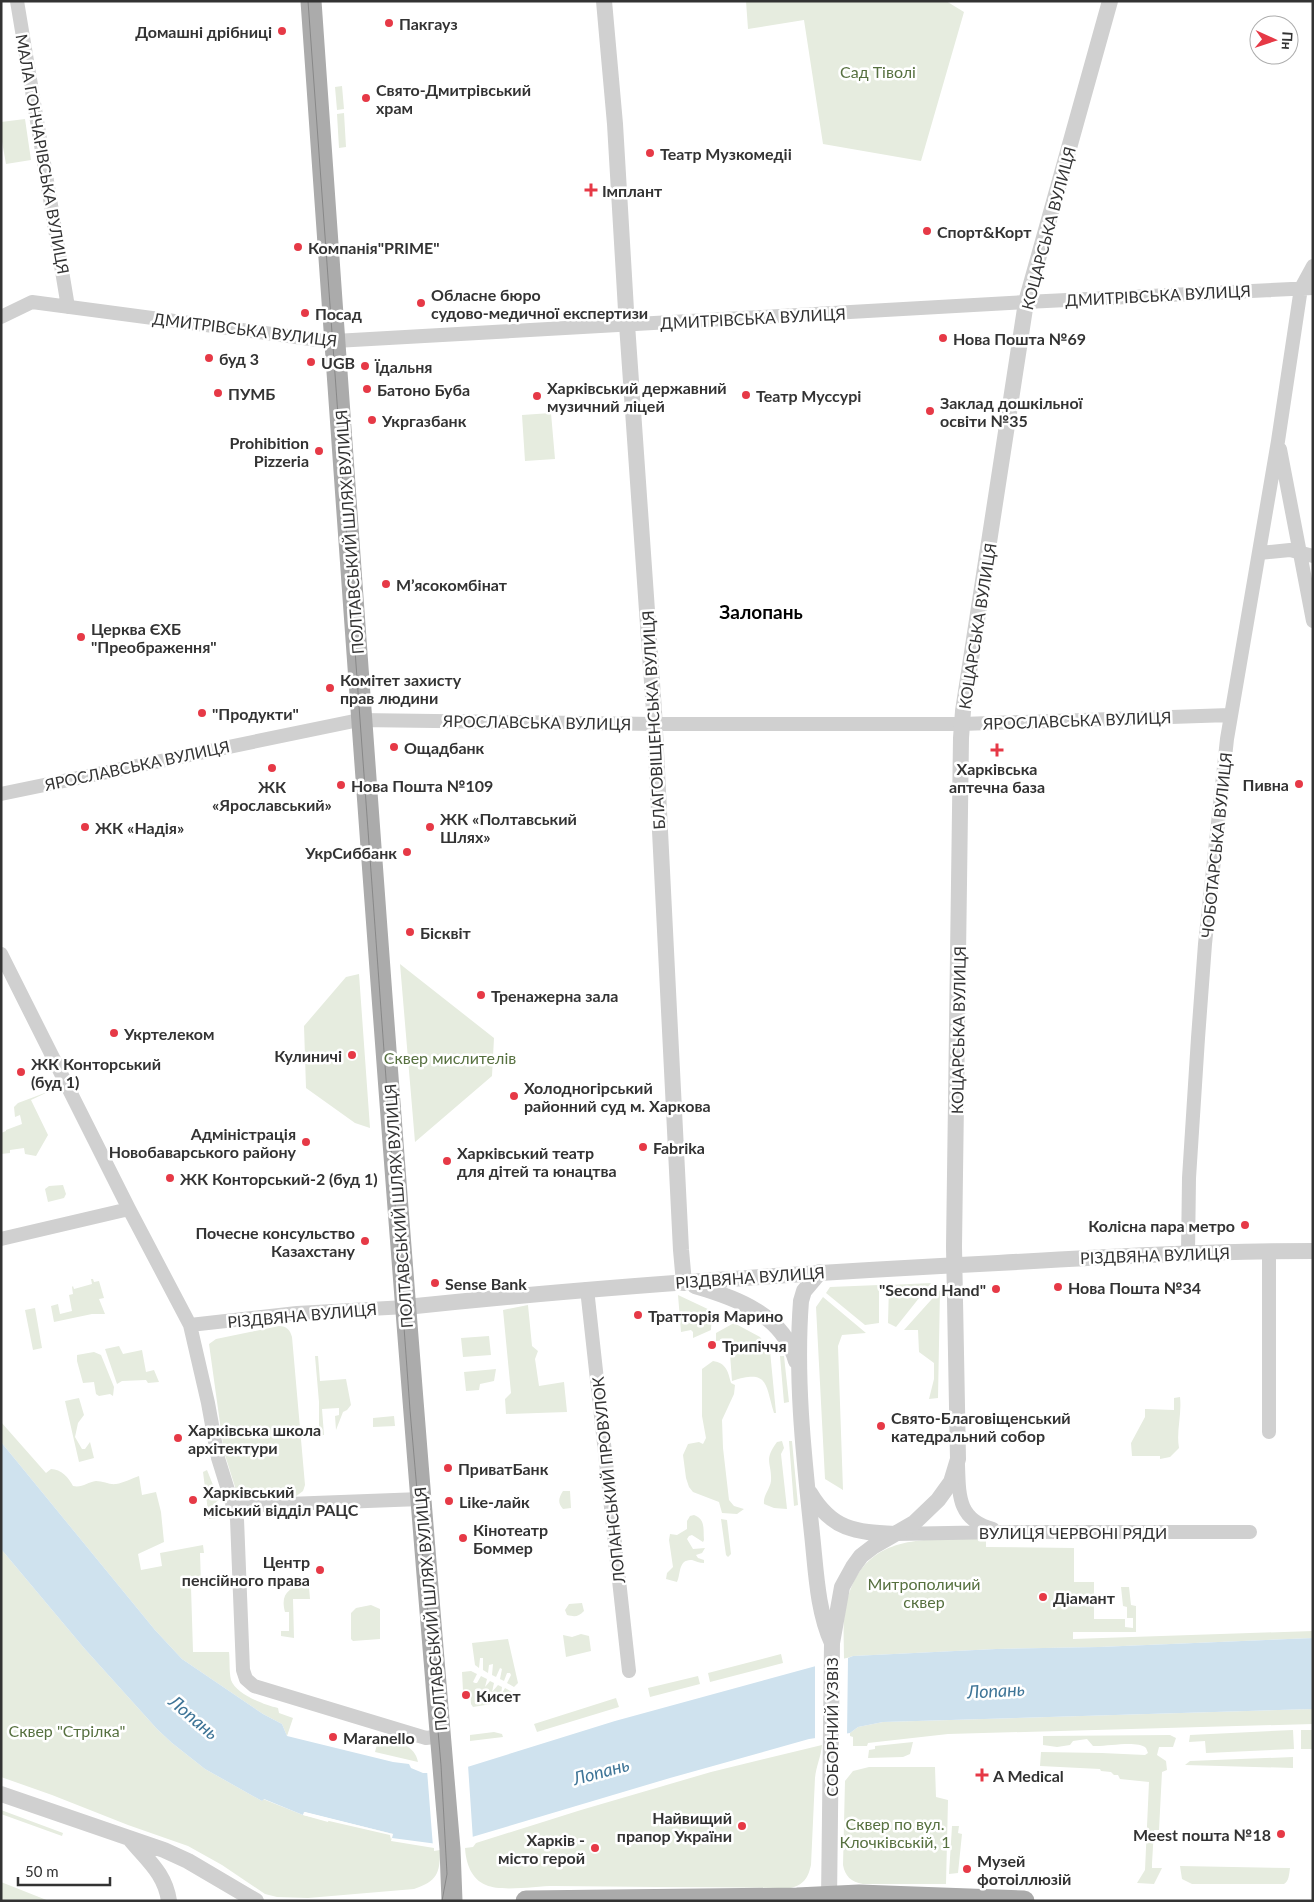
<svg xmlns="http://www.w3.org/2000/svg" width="1314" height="1902" viewBox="0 0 1314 1902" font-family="Lato,sans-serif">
	<rect width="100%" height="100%" fill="#fff"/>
	<path fill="#e6ecdf" d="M746 1H946L964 12 921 161 823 144 804 20 748 29Z
		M342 86 344 109 337 110 335 87Z
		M344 113 346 147 339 148 337 114Z
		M25 119 31 160 6 164 1 136V122Z
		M551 413 555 459 525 461 522 415Z
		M400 964 494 1038 492 1076 415 1142Z
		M359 974 370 1128 355 1123 306 1088 304 1026 346 977Z
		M50 1091 31 1100 48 1135 36 1156 25 1154 24 1148 10 1150V1153L1 1154V1133L6 1131V1130L22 1124 20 1115 15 1117 14 1107 18 1103Z
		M63 1185 66 1194 64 1198 48 1202 45 1189 49 1186Z
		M91 1279H93L94 1282 99 1281 104 1298 99 1299 105 1314H92L54 1322 51 1306 58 1304 60 1314 72 1311 69 1295 73 1294 72 1287 73 1286 74 1289 92 1284Z
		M931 1283 896 1327 888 1323 889 1285Z
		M879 1285V1323L865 1325 826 1293 830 1287Z
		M940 1290 938 1398 929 1399 934 1379V1363L919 1352 918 1330H904Z
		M678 1295 712 1311 711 1330 693 1338V1332L691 1330 681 1332Z
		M823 1297 866 1333 842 1335 838 1346 843 1490 825 1479 816 1307Z
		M528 1305 532 1346 538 1351 535 1359 539 1386 564 1382 567 1412 506 1414 505 1399 511 1393 503 1310Z
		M35 1308 42 1348 33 1350 25 1310Z
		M734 1323 760 1337 770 1351 776 1413H774C765 1384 769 1369 732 1381L729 1340 716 1341V1333Z
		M279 1326C287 1326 290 1330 292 1337L305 1485 303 1491 295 1497 246 1498 238 1494 236 1490 224 1452 209 1344 216 1339Z
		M489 1336 491 1355 463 1357 461 1338Z
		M119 1346 123 1354 142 1350 146 1372 154 1370 159 1382 148 1383 146 1380 122 1381 117 1384 105 1349Z
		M94 1352 101 1355 114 1387 113 1396 110 1394 99 1396 96 1394 94 1382 83 1383 77 1361V1355Z
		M315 1356H318L320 1381 346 1379 351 1405 347 1410 343 1412 336 1430 335 1416 339 1415V1408L322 1409 324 1435H321L319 1426V1402Z
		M780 1356H784L789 1402 784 1403Z
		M713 1361C726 1363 728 1371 731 1383L735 1385 734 1394 722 1420 723 1448 729 1500 734 1506 744 1509 737 1514 722 1513 719 1502 693 1492 689 1487 686 1478 683 1455 688 1444 699 1442 703 1444 706 1438 702 1416V1369Z
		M496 1369 494 1381 480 1384 479 1390 466 1391 464 1372Z
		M1180 1397C1182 1415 1176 1431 1179 1448L1170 1457 1160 1459V1456H1132L1131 1443 1145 1417V1409L1174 1410V1398Z
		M79 1398 84 1415 78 1423 75 1437 82 1449H85L90 1442 94 1458 79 1462 65 1401Z
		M394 1416 395 1426 373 1427V1418Z
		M1 1422 46 1473 51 1469C61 1469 69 1478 73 1486 82 1488 88 1482 96 1481 103 1481 110 1485 116 1484 124 1483 132 1478 139 1476L142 1495 156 1492 161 1512 164 1542 138 1554 141 1570 162 1566 160 1553 203 1545 204 1553H200L201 1584 193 1585 191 1587 193 1652H229C230 1661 229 1671 231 1680 236 1694 264 1705 278 1708L279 1713 293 1718 287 1736 282 1724 263 1714 182 1659 155 1630 1 1442Z
		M782 1441 784 1448 781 1454 787 1509 774 1508 764 1504C763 1495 770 1489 771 1481 772 1462 763 1461 777 1442Z
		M789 1441H792L798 1505 794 1506Z
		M207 1470 219 1500 216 1502V1506L218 1508 221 1506 225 1517 209 1519 203 1472Z
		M563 1491H570L571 1508 563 1509C557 1503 559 1497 563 1491Z
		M694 1515C706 1519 703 1530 704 1540L703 1542 692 1535 689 1536 687 1539 693 1549 705 1548 702 1553 696 1555 698 1558 704 1560V1563C699 1563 696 1561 692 1560 678 1559 681 1574 677 1582L666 1579 667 1573 673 1567 669 1540 670 1534 677 1535 687 1529V1521L690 1516Z
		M721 1519 727 1520 731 1554 728 1557 726 1555Z
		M986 1539V1547L1074 1548V1582H1094V1619H1125V1627L1133 1628V1618H1127V1607L1123 1606 1121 1587H1129L1131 1605 1136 1606V1632H1073V1639L1313 1631V1638L1099 1647 996 1649 853 1656 844 1659C844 1640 842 1619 847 1601 865 1530 928 1540 986 1539Z
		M1 1549 84 1648 157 1729 172 1743 205 1769 262 1801 263 1799 303 1815 328 1822 329 1819 393 1834 391 1841 434 1848V1851L440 1850C440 1874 437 1881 414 1889L308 1898 277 1897 265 1894 222 1865 188 1846 128 1825 52 1795 1 1777Z
		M305 1585 309 1587 310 1599H293L294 1638 281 1636V1631H289V1612H285C280 1594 289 1587 305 1585Z
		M582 1603 584 1611C578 1617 575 1617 567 1615L565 1610 569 1604Z
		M371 1605 380 1609V1639L353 1641 351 1639V1613L356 1608Z
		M581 1634 589 1636 591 1651 566 1657 563 1635 572 1637Z
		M508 1639 518 1683 514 1687 507 1683 511 1675 510 1673H507L504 1681 500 1679 502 1669 500 1668 496 1677 492 1675 493 1664 489 1665 488 1673 483 1670V1658H480L479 1668 475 1665 472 1643Z
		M781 1654 783 1663 710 1682 708 1673Z
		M471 1671 477 1674 473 1682 475 1683H477L481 1676 487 1679 485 1687 490 1681 494 1683 492 1692 498 1685 502 1687 501 1695 505 1688 512 1692 510 1701 473 1707 471 1704 470 1691H463L462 1672Z
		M698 1676 700 1684 650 1697 648 1688Z
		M616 1698 619 1707 537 1732 534 1724Z
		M1313 1709V1724L948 1734 868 1743 867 1746H853V1737L850 1736V1733L858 1727 883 1722Z
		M1293 1730 1294 1749 1206 1753 1205 1741 1189 1742 1190 1735Z
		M1301 1730H1313V1749H1301Z
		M494 1732 502 1734 503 1737 470 1741V1735Z
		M1170 1735 1176 1738 1173 1747H1159L1157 1755 1166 1761 1167 1770 1162 1772 1159 1830H1154L1152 1863V1868H1162L1154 1884 1137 1883 1145 1870 1149 1782 1120 1779 1118 1775H1114L1111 1772 1101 1771 1100 1769 1040 1766 1041 1752 1102 1753 1145 1755 1148 1753 1146 1748C1136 1740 1107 1747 1093 1746L1087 1739 1073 1741 1070 1745 1057 1747 1043 1745V1736Z
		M384 1738C399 1743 415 1745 418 1762L375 1752 378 1741Z
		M913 1742 910 1754 903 1757 868 1758 869 1750 875 1749V1746Z
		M822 1745C821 1757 816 1766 815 1778L811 1865C808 1878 804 1885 790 1888 712 1887 633 1887 554 1886 536 1886 501 1892 486 1885 471 1879 466 1863 465 1848L473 1847 476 1843 581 1810 711 1772Z
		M1293 1757V1768L1185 1765 1190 1761Z
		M869 1767H935L936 1797 948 1800 946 1884H863C851 1882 845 1876 843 1865L845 1781 853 1771Z
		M1 1810 63 1833 62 1836 1 1814Z
		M952 1826H959L958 1833 962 1834 958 1873 949 1874Z
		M1180 1866 1290 1868C1289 1875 1289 1881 1284 1884H1192L1182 1879Z
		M1 1882 49 1901H1Z"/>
	<path fill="#cfe2ee" d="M1 1442 155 1630 182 1659 263 1714 282 1724 287 1736 393 1762 409 1764 411 1768 423 1773H448L615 1721 816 1666 848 1661V1658L853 1656 996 1649 1099 1647 1313 1638V1709L883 1722 858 1727 850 1733 809 1739 670 1778 445 1845 392 1838 393 1834 305 1812 303 1815 264 1799 262 1801 205 1769 172 1743 157 1729 84 1648 1 1549Z"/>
	<path fill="#fff" d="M848 1658 847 1736 815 1741V1663Z
		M468 1765 473 1840 445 1848 433 1847 427 1770 447 1771Z
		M304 1812 336 1820 393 1834 391 1840 390 1835 303 1815Z"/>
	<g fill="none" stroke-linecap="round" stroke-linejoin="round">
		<path stroke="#d0d0d0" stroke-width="14" d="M17 1 68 307
			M1 317 32 302 318 340 335 341 1026 302 1313 288
			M1280 449 1313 621
			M1259 553 1290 550 1313 556
			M1 794 359 720 654 724H962L1230 715
			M1 954 129 1209 190 1325 208 1403 218 1458 237 1519 243 1670 246 1679 254 1686 426 1738 441 1736
			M1 1239 129 1209
			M1188 1253 1189 1178 1198 1038 1205 944 1227 739 1278 441 1301 288 1313 266
			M587 1289 629 1671
			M190 1325 297 1313 406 1307
			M1269 1432V1251
			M958 1465C959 1496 958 1520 993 1529
			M234 1506 421 1499
			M895 1534 1001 1532H1250"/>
		<path stroke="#d0d0d0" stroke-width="16" d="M604 1 615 124 626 310 654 711 681 1250 684 1283
			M820 1272 804 1291 801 1301C795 1379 804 1458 812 1534 816 1570 817 1610 832 1643
			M695 1286C737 1298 783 1315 796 1361
			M406 1307C603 1286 800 1273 998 1263 1103 1257 1208 1251 1313 1251
			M810 1493C832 1530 855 1532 895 1534
			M1 1794 164 1850 188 1861 256 1901
			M130 1839C147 1860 165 1873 169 1901
			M829 1901 832 1643 842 1587 853 1567 861 1556 874 1546 914 1523 938 1500 951 1482 958 1459 954 1247 961 738 963 711 1026 302 1110 1"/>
		<path stroke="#ababab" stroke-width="21" d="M311 1C354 617 397 1234 450 1849L452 1901
			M526 1901 797 1898 859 1895 1024 1901"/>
		<path stroke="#888" stroke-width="1" d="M308 1 410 1410 441 1765 447 1874 442 1901"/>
	</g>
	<g fill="#e63946" stroke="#fff" stroke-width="2">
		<circle cx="389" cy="23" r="5"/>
		<circle cx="282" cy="31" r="5"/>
		<circle cx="366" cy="98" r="5"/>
		<circle cx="650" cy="153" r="5"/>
		<path d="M588.5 182.5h5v5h5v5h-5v5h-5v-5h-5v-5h5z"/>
		<circle cx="927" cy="231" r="5"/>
		<circle cx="298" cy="247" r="5"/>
		<circle cx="421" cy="303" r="5"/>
		<circle cx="305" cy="313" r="5"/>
		<circle cx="943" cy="338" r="5"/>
		<circle cx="209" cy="358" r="5"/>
		<circle cx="311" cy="362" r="5"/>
		<circle cx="365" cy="366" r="5"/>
		<circle cx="367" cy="389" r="5"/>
		<circle cx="218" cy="393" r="5"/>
		<circle cx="746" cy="395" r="5"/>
		<circle cx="537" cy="396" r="5"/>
		<circle cx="930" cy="411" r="5"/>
		<circle cx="372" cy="420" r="5"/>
		<circle cx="319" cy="451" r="5"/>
		<circle cx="386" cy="584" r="5"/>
		<circle cx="81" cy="637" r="5"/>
		<circle cx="330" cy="688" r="5"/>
		<circle cx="202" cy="713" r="5"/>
		<circle cx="394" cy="747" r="5"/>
		<path d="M994.5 742.5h5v5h5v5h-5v5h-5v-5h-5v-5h5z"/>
		<circle cx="272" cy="768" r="5"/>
		<circle cx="1299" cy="784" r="5"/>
		<circle cx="341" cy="785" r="5"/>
		<circle cx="85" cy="827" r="5"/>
		<circle cx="430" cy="827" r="5"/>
		<circle cx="407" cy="852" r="5"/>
		<circle cx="410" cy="932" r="5"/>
		<circle cx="481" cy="995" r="5"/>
		<circle cx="114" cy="1033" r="5"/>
		<circle cx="352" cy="1055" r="5"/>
		<circle cx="21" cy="1072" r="5"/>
		<circle cx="514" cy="1096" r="5"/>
		<circle cx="306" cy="1142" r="5"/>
		<circle cx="643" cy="1147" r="5"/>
		<circle cx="447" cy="1161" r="5"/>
		<circle cx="170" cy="1178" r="5"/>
		<circle cx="1245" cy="1225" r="5"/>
		<circle cx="365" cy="1241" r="5"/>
		<circle cx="435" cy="1283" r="5"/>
		<circle cx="1058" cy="1287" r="5"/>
		<circle cx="996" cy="1289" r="5"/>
		<circle cx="638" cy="1315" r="5"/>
		<circle cx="712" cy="1345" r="5"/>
		<circle cx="881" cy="1426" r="5"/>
		<circle cx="178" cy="1438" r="5"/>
		<circle cx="448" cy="1468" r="5"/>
		<circle cx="193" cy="1500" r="5"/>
		<circle cx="449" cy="1501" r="5"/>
		<circle cx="463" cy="1538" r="5"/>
		<circle cx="320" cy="1570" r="5"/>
		<circle cx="1043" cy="1597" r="5"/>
		<circle cx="466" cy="1695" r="5"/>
		<circle cx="333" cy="1737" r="5"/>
		<path d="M979.5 1767.5h5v5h5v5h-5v5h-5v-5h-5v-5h5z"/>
		<circle cx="742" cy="1826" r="5"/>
		<circle cx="1281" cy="1834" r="5"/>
		<circle cx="595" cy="1848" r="5"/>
		<circle cx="967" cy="1869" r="5"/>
	</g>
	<g text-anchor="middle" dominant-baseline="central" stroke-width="5" stroke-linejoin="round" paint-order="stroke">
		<g font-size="16" font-weight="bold" fill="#333" stroke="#fff" text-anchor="start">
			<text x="399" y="23">Пакгауз</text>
			<text x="272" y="31" text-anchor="end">Домашні дрібниці</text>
			<text x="376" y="89">Свято-Дмитрівський<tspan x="376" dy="18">храм</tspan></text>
			<text x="660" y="153">Театр Музкомедіі</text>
			<text x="602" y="190">Імплант</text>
			<text x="937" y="231">Спорт&amp;Корт</text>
			<text x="308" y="247">Компанія"PRIME"</text>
			<text x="431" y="294">Обласне бюро<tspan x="431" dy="18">судово-медичної експертизи</tspan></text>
			<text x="315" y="313">Посад</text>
			<text x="953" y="338">Нова Пошта №69</text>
			<text x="219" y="358">буд 3</text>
			<text x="321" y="362">UGB</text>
			<text x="375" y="366">Їдальня</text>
			<text x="547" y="387">Харківський державний<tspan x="547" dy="18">музичний ліцей</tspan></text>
			<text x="377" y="389">Батоно Буба</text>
			<text x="228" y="393">ПУМБ</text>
			<text x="756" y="395">Театр Муссурі</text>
			<text x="940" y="402">Заклад дошкільної<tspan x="940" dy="18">освіти №35</tspan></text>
			<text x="382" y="420">Укргазбанк</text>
			<text x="309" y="442" text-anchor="end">Prohibition<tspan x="309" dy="18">Pizzeria</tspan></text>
			<text x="396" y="584">М’ясокомбінат</text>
			<text x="91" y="628">Церква ЄХБ<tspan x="91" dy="18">"Преображення"</tspan></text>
			<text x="340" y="679">Комітет захисту<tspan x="340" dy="18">прав людини</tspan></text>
			<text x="212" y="713">"Продукти"</text>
			<text x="404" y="747">Ощадбанк</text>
			<text x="997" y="768" text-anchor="middle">Харківська<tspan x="997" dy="18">аптечна база</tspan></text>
			<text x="1289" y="784" text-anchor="end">Пивна</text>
			<text x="351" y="785">Нова Пошта №109</text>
			<text x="272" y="786" text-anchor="middle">ЖК<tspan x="272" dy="18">«Ярославський»</tspan></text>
			<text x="440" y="818">ЖК «Полтавський<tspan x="440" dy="18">Шлях»</tspan></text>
			<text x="95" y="827">ЖК «Надія»</text>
			<text x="397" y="852" text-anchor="end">УкрСиббанк</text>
			<text x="420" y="932">Бісквіт</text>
			<text x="491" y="995">Тренажерна зала</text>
			<text x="124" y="1033">Укртелеком</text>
			<text x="342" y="1055" text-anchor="end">Кулиничі</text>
			<text x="31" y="1063">ЖК Конторський<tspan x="31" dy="18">(буд 1)</tspan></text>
			<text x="524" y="1087">Холодногірський<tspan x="524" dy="18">районний суд м. Харкова</tspan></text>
			<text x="296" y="1133" text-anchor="end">Адміністрація<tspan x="296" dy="18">Новобаварського району</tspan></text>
			<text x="653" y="1147">Fabrika</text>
			<text x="457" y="1152">Харківський театр<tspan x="457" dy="18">для дітей та юнацтва</tspan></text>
			<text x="180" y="1178">ЖК Конторський-2 (буд 1)</text>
			<text x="1235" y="1225" text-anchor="end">Колісна пара метро</text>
			<text x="355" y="1232" text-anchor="end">Почесне консульство<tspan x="355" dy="18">Казахстану</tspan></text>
			<text x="445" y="1283">Sense Bank</text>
			<text x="1068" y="1287">Нова Пошта №34</text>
			<text x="986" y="1289" text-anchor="end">"Second Hand"</text>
			<text x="648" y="1315">Тратторія Марино</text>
			<text x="722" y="1345">Трипіччя</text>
			<text x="891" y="1417">Свято-Благовіщенський<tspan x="891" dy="18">катедральний собор</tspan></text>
			<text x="188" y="1429">Харківська школа<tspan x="188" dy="18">архітектури</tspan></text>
			<text x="458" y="1468">ПриватБанк</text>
			<text x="203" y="1491">Харківський<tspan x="203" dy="18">міський відділ РАЦС</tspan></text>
			<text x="459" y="1501">Like-лайк</text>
			<text x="473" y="1529">Кінотеатр<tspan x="473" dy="18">Боммер</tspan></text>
			<text x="310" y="1561" text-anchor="end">Центр<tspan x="310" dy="18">пенсійного права</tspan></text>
			<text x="1053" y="1597">Діамант</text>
			<text x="476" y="1695">Кисет</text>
			<text x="343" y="1737">Maranello</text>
			<text x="993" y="1775">A Medical</text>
			<text x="732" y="1817" text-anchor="end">Найвищий<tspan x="732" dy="18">прапор України</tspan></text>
			<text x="1271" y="1834" text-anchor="end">Meest пошта №18</text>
			<text x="585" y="1839" text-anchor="end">Харків -<tspan x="585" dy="18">місто герой</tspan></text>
			<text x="977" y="1860">Музей<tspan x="977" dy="18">фотоіллюзій</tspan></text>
		</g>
		<g font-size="16" fill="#56703f" stroke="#fff">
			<text x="878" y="71">Сад Тіволі</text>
			<text x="450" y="1057">Сквер мислителів</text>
			<text x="924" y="1583">Митрополичий<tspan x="924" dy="18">сквер</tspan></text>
			<text x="67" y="1730">Сквер "Стрілка"</text>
			<text x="895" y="1823">Сквер по вул.<tspan x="895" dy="18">Клочківській, 1</tspan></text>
		</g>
		<g font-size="16" fill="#333" stroke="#fff">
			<text transform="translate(43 154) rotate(80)">МАЛА ГОНЧАРІВСЬКА ВУЛИЦЯ</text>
			<text transform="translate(1048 228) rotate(-75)">КОЦАРСЬКА ВУЛИЦЯ</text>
			<text transform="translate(1158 295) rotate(-3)">ДМИТРІВСЬКА ВУЛИЦЯ</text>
			<text transform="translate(753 318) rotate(-3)">ДМИТРІВСЬКА ВУЛИЦЯ</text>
			<text transform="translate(245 329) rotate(7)">ДМИТРІВСЬКА ВУЛИЦЯ</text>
			<text transform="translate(349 532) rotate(-94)">ПОЛТАВСЬКИЙ ШЛЯХ ВУЛИЦЯ</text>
			<text transform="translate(977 626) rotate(-81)">КОЦАРСЬКА ВУЛИЦЯ</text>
			<text transform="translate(653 720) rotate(-93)">БЛАГОВІЩЕНСЬКА ВУЛИЦЯ</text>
			<text transform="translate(1077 720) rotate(-2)">ЯРОСЛАВСЬКА ВУЛИЦЯ</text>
			<text transform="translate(537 722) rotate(1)">ЯРОСЛАВСЬКА ВУЛИЦЯ</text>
			<text transform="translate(137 765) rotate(-12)">ЯРОСЛАВСЬКА ВУЛИЦЯ</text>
			<text transform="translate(1216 845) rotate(-84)">ЧОБОТАРСЬКА ВУЛИЦЯ</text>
			<text transform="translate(958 1030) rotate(-89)">КОЦАРСЬКА ВУЛИЦЯ</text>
			<text transform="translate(398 1206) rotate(-94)">ПОЛТАВСЬКИЙ ШЛЯХ ВУЛИЦЯ</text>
			<text transform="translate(1155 1255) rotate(-2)">РІЗДВЯНА ВУЛИЦЯ</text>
			<text transform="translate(750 1277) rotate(-4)">РІЗДВЯНА ВУЛИЦЯ</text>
			<text transform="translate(302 1315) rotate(-5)">РІЗДВЯНА ВУЛИЦЯ</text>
			<text transform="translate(608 1480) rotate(-96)">ЛОПАНСЬКИЙ ПРОВУЛОК</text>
			<text x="1073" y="1532">ВУЛИЦЯ ЧЕРВОНІ РЯДИ</text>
			<text transform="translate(430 1609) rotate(-95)">ПОЛТАВСЬКИЙ ШЛЯХ ВУЛИЦЯ</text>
			<text transform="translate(831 1727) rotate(-90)">СОБОРНИЙ УЗВІЗ</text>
		</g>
		<g font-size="18" font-style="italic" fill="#3f7597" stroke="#fff">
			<text transform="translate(996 1690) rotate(-3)">Лопань</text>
			<text transform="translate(194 1717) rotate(40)">Лопань</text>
			<text transform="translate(601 1771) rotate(-15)">Лопань</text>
		</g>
		<g font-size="19" font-weight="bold" fill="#000" stroke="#fff">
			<text x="761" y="611">Залопань</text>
		</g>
	</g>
	<rect width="1314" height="1902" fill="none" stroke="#333333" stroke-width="5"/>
	<g transform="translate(1274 40) rotate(93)"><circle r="24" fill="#ffffff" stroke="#adadad"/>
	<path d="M0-4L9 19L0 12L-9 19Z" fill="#e63946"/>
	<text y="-8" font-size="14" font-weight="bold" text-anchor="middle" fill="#333333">Пн</text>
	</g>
	<path d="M18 1877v8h92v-8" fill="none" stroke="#333333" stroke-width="2.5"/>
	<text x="25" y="1877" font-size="15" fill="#333333" stroke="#ffffff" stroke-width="4" paint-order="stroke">50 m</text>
</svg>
